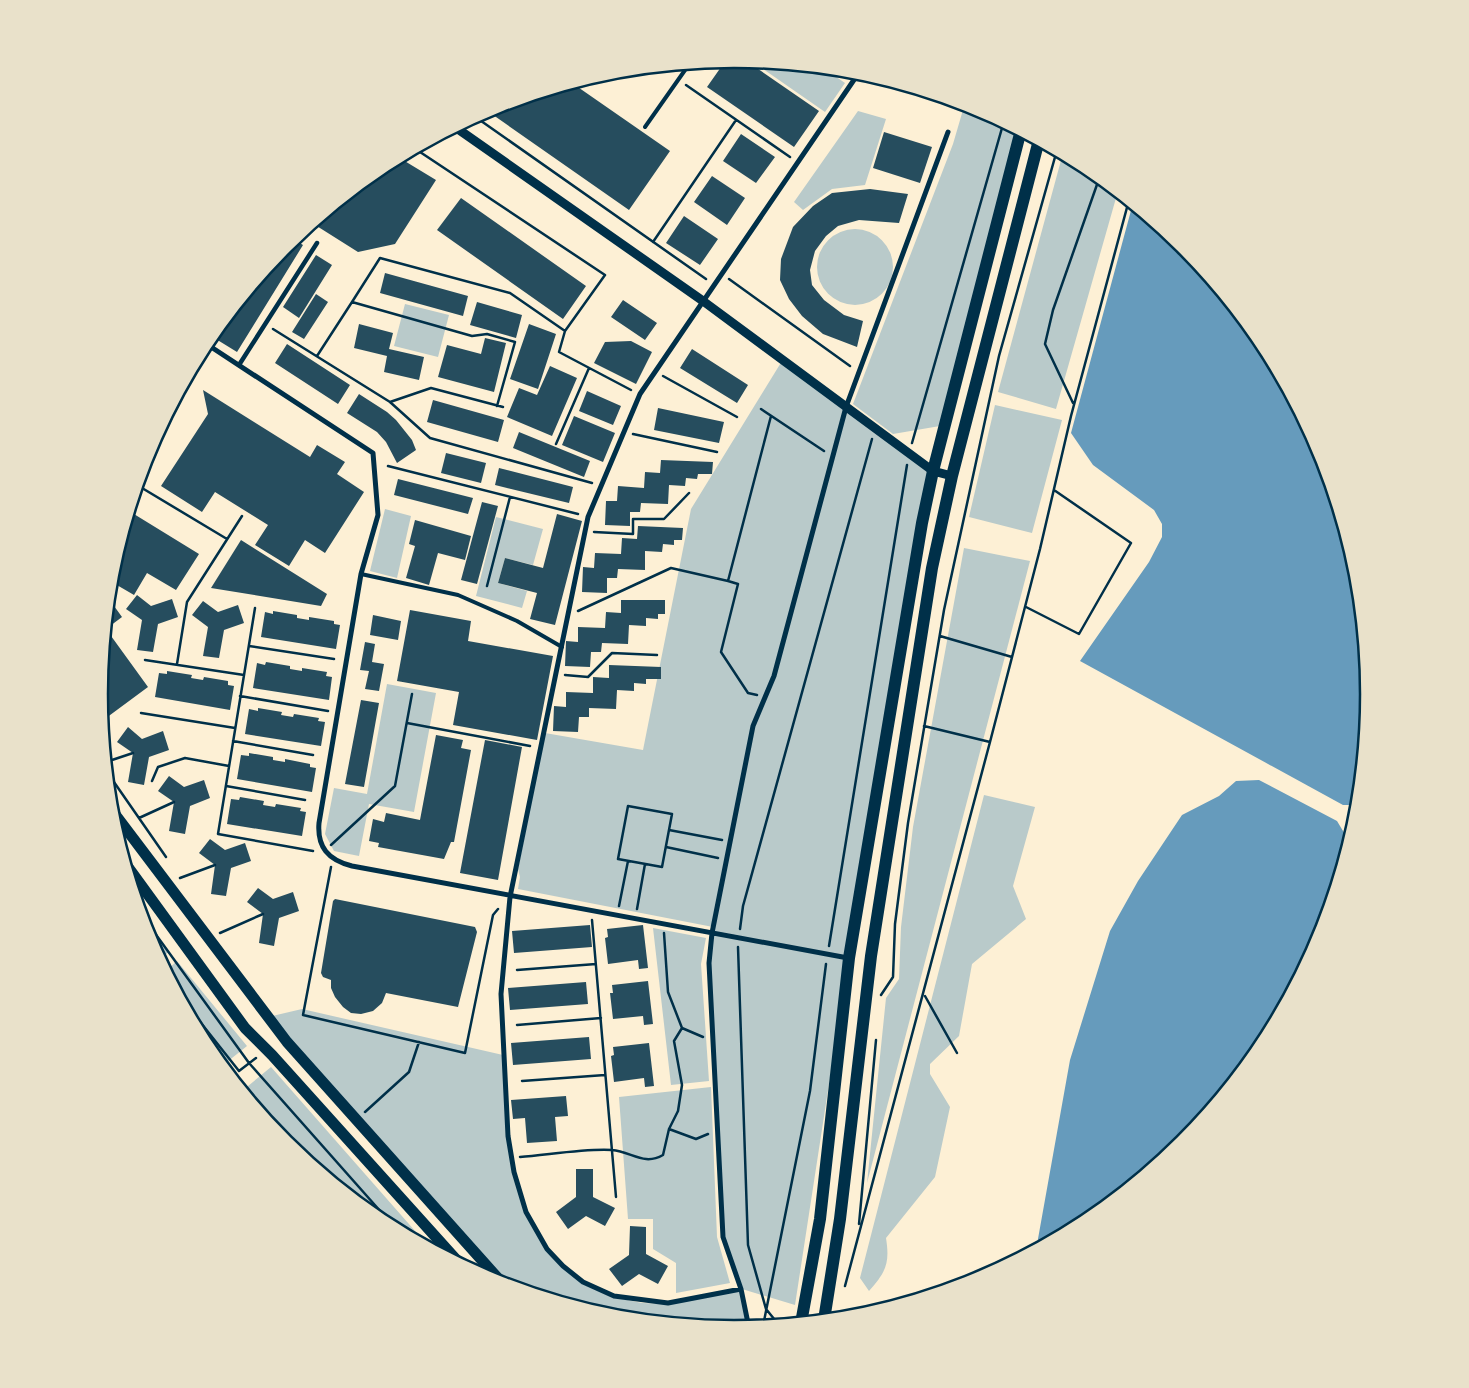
<svg xmlns="http://www.w3.org/2000/svg" width="1469" height="1388" viewBox="0 0 1469 1388" font-family="'PT Sans',sans-serif">
	<rect width="100%" height="100%" fill="#fdf0d5"/>
	<path fill="#b9caca" d="M750 60 822 67 845 83 825 112Z
		M965 103 978 107 1022 131 940 426 893 434 853 404 953 144Z
		M858 111 886 119 865 185 832 189 803 210 794 202Z
		M1063 153 1088 166 1118 191 1056 409 998 392Z
		M817 267a38 38 0 1 1 76 0a38 38 0 1 1-76 0Z
		M405 304 449 315 438 357 394 346Z
		M782 361 845 407 773 676 752 726 713 927 518 889 520 877 518 869 545 733 643 750 691 509Z
		M995 405 1062 420 1032 533 969 517Z
		M847 409 932 471 848 957 713 932 755 726 775 677Z
		M385 509 411 516 397 578 370 571Z
		M496 517 543 529 533 565 505 558 498 583 527 591 522 608 476 596Z
		M964 548 1030 561 867 1183 886 998 899 979 901 927 913 827Z
		M387 684 436 693 414 812 369 804 359 856 334 851 325 834 334 788 367 794Z
		M984 795 1035 807 1013 886 1026 919 972 964 959 1036 930 1064V1074L950 1107 935 1177 886 1238C890 1263 886 1272 869 1291L860 1278Z
		M141 914 169 952 159 959 148 937Z
		M653 928 706 938 701 964 709 1081 671 1085Z
		M712 934 848 960 795 1305 742 1289 724 1237 710 963Z
		M177 961 247 1046 222 1066 206 1047 166 971Z
		M302 1009 503 1055 506 1136 525 1213 546 1249 582 1283 613 1297 642 1303 667 1304 740 1290 748 1328 734 1329 610 1317 507 1285 268 1017Z
		M271 1067 430 1248 381 1222 285 1143 242 1091Z
		M711 1087 717 1237 730 1283 676 1293V1263L653 1249V1219H628L619 1097Z"/>
	<path fill="#669bbc" d="M1133 203 1184 245 1263 341 1321 451 1358 570 1370 694 1359 805H1343L1080 661 1149 562 1162 537V524L1154 510 1093 465 1071 433Z
		M1259 780 1337 821 1346 836 1352 835 1321 937 1263 1047 1183 1143 1087 1222 1036 1250 1070 1060 1110 931 1138 881 1182 815 1219 796 1236 781Z"/>
	<path fill="#264d5e" d="M734 59 745 60 819 111 794 147 707 87 726 60Z
		M827 68 834 69H842L838 75Z
		M572 83 670 151 629 210 486 110Z
		M884 132 932 147 920 183 873 168Z
		M741 134 775 157 756 183 723 161Z
		M398 157 436 180 395 244 358 252 312 223 382 166Z
		M712 176 745 198 727 225 694 202Z
		M870 189 908 194 899 223 859 220 838 226 826 236 815 251 810 270 812 285 824 300 844 315 863 321 857 347 823 334 802 316 789 299 780 280 781 259 793 227 813 206 832 193Z
		M461 198 586 286 563 319 437 230Z
		M684 216 718 239 700 265 666 243Z
		M293 239 303 245 237 352 211 336Z
		M316 255 332 265 299 318 283 307Z
		M385 273 468 296 463 316 380 293Z
		M316 294 328 302 304 339 292 332Z
		M623 300 657 323 645 340 611 317Z
		M477 302 522 315 516 338 470 325Z
		M359 324 393 333 389 349 424 357 419 380 384 372 387 356 354 348Z
		M529 324 556 334 538 389 510 379Z
		M485 338 506 343 494 392 438 377 447 345 481 354Z
		M631 341 652 352 636 384 594 363 605 342Z
		M287 344 350 385 338 404 275 363Z
		M692 349 748 385 737 403 680 368Z
		M550 366 577 378 552 436 507 417 519 388 537 395Z
		M203 390 310 457 317 445 345 462 337 474 364 492 325 553 305 540 289 566 255 545 268 525 215 492 202 512 161 486 208 414Z
		M587 391 621 406 613 425 579 411Z
		M359 394 387 412 396 420 412 440 416 450 397 463 386 442 377 432 347 413Z
		M433 400 504 420 498 442 427 422Z
		M658 408 724 422 719 443 654 430Z
		M574 416 615 433 603 462 562 445Z
		M519 432 590 461 584 477 513 448Z
		M446 453 486 463 481 483 441 473Z
		M661 460 713 462 712 474H698L697 479 686 478 685 486 669 485 668 504 641 503 640 512H630V526L605 525 606 501H617L618 486 644 488 645 472 660 473Z
		M499 468 573 487 569 503 495 485Z
		M398 479 473 498 468 514 394 495Z
		M482 502 498 506 477 584 461 580Z
		M129 511 199 554 176 590 147 573 134 595 110 581 112 570Z
		M557 514 582 521 555 625 530 619 537 593 498 583 505 558 543 568Z
		M415 520 471 536 465 560 438 553 429 585 406 578 415 546 409 544Z
		M638 526 683 528 682 540H674V545L663 544 662 552 645 551V570L618 569 617 578H607V593L582 592 583 567 594 568 595 553 621 554 622 538 637 539Z
		M241 540 327 594 321 606 211 588Z
		M137 595 151 606 172 599 178 617 158 624 153 652 137 650 142 620 126 609Z
		M109 599 122 617 106 629Z
		M621 600H665V614H658V619L646 618V626L629 625 628 644 602 643 601 652H591L590 667 565 666 566 641 578 642V627L605 628 606 612 621 613Z
		M203 601 218 612 238 605 244 623 224 630 219 658 203 656 208 627 192 615Z
		M410 610 471 621 468 641 553 656 537 740 453 725 459 692 397 681Z
		M273 611 297 615V618L309 620V617L334 621V624L340 625 336 649 261 637 265 612 273 614Z
		M373 615 401 621 398 640 370 635Z
		M106 629 148 687 102 721 99 694Z
		M365 642 375 644 372 662 384 664 379 691 365 689 369 671 360 670Z
		M266 662 290 666V669L302 671V668L327 672 326 676 332 677 329 700 253 688 257 663 265 665Z
		M609 665 661 667V679H646V684L634 683V691L617 690 616 709 589 708V717H579L578 732 553 731 554 706 566 707V692L593 693V677L609 678Z
		M167 671 192 675 191 678 203 680 204 677 228 681V685L234 686 230 710 155 697 159 673 167 674Z
		M361 700 379 703 364 787 345 784Z
		M258 708 282 712 281 715 293 717 294 714 319 718 318 721 325 722 321 746 245 734 249 709 258 711Z
		M128 727 142 739 163 731 169 750 149 757 144 785 128 782 133 753 117 742Z
		M436 735 463 740 461 748 471 750 454 842H451L444 859 378 847 379 843 369 841 373 819 384 822 386 813 420 820Z
		M485 740 522 747 498 880 460 873Z
		M249 753 273 757V760L285 762V759L310 764V767L316 768 312 792 237 779 241 755 249 756Z
		M169 776 184 787 204 780 210 798 190 806 185 834 169 831 174 802 158 791Z
		M240 797 264 801 263 805 275 807 276 804 301 808 300 811 306 812 302 836 227 824 231 799 239 800Z
		M210 839 225 850 245 843 251 861 231 868 226 896 211 894 215 865 199 853Z
		M258 888 273 899 293 892 299 911 279 918 274 946 259 943 263 914 247 902Z
		M335 899 475 927 477 932 458 1007 386 993 382 1003 373 1011 361 1014 351 1013 343 1007 335 997 331 988V980L323 977 321 973 333 901Z
		M590 925 592 947 514 953 512 931Z
		M643 925 648 968 639 969 638 960 608 964 605 938 608 937 607 929Z
		M648 981 653 1024 644 1025 643 1016 613 1019 610 993H613L612 985Z
		M586 982 588 1004 510 1010 508 988Z
		M589 1037 591 1059 513 1065 511 1043Z
		M649 1043 654 1086 645 1087 644 1078 614 1082 611 1056 614 1055 613 1047Z
		M566 1096 568 1116 555 1117 557 1141 527 1143 525 1118 513 1119 511 1100Z
		M576 1169H593V1197L615 1208 605 1226 586 1216 568 1229 556 1212 576 1197Z
		M630 1226 646 1227V1254L668 1266 658 1284 639 1274 622 1286 609 1269 629 1255Z"/>
	<g fill="none" stroke-linecap="round" stroke-linejoin="round">
		<path stroke="#003049" stroke-width="2.5" d="M686 85 790 157
			M474 116 706 279
			M653 242 736 120
			M729 279 850 366
			M352 302 380 258 510 293 565 331 605 275 414 148
			M273 329 390 402 430 438 592 483
			M565 331 559 352 631 390
			M317 356 352 302 472 336 487 334 515 342 497 406
			M663 376 737 417
			M390 402 431 388 503 407
			M1073 403 1045 344 1053 310 1100 176
			M761 409 824 451
			M633 434 717 452
			M912 443 1004 121
			M556 444 589 368
			M388 466 578 514
			M137 485 227 539
			M594 532 633 534V519H664L689 493
			M487 586 510 497
			M1026 607 1079 634 1131 543 1054 490
			M255 608 218 834 313 851
			M578 611 671 568 728 581
			M940 636 1012 657
			M249 646 334 659
			M145 660 244 675
			M177 664 187 602 242 516
			M565 675 588 677 612 653 657 655
			M757 695 748 693 721 652 738 584 728 581 771 416
			M240 696 328 711
			M141 713 235 728
			M407 723 530 746
			M924 726 990 742
			M233 741 313 755
			M106 762 133 753
			M107 772 166 857
			M152 781 158 767 185 758 229 766
			M226 786 305 800
			M628 806 672 814 662 867 618 859Z
			M139 818 174 802
			M669 830 722 840
			M331 845 395 786 412 694
			M666 847 718 858
			M331 867 303 1015 465 1053 493 915 498 909
			M180 878 215 865
			M619 906 628 861
			M637 909 645 864
			M141 914 249 1063 397 1230
			M592 920 616 1197
			M740 929 743 906 872 439
			M220 933 263 914
			M829 946 907 465
			M738 947 748 1245 766 1309 779 1325
			M517 970 596 964
			M178 994 239 1071 256 1058
			M881 995 893 977 895 924 908 823 944 610 999 356 1057 150
			M925 996 957 1053
			M517 1025 601 1018
			M682 1028 703 1037
			M522 1081 605 1075
			M365 1112 409 1072 419 1042
			M669 1129 696 1139 708 1134
			M520 1157C547 1155 587 1148 612 1150 632 1152 644 1166 663 1155L669 1129 678 1111 682 1085 674 1041 682 1028 668 992 664 933
			M859 1224 876 1040
			M517 1283 524 1291
			M845 1286 990 742 1040 549 1071 416 1129 200
			M763 1326 810 1091 826 964"/>
		<path stroke="#003049" stroke-width="4" d="M645 127 690 63
			M361 574 458 595 517 621 562 647"/>
		<path stroke="#003049" stroke-width="4.5" d="M239 365 317 243"/>
		<path stroke="#003049" stroke-width="5" d="M205 343 373 453 378 515 361 574 319 823C317 847 328 860 352 866L848 958
			M741 1289 668 1303 614 1296 583 1282 563 1266 547 1249 526 1212 514 1172 508 1136 501 994 510 897 588 517 640 394 860 71
			M749 1328 741 1289 723 1237 709 963 712 933 753 726 774 676 846 407 948 132"/>
		<path stroke="#003049" stroke-width="9" d="M455 127 703 301 933 471 952 476"/>
		<path stroke="#003049" stroke-width="11" d="M111 809 287 1042 504 1285
			M125 863 245 1028 272 1055 461 1265"/>
		<path stroke="#003049" stroke-width="12" d="M824 1320 840 1219 871 956 932 568 952 476 1039 140
			M801 1323 820 1219 849 958 922 523 933 471 1021 130"/>
	</g>
	<path d="M0 0H1469V1388H0ZM108 694a626 626 0 1 1 1252 0a626 626 0 1 1-1252 0Z" fill="#e9e1ca" fill-rule="evenodd"/>
	<path fill="none" stroke="#003049" stroke-width="2.5" d="M108 694a626 626 0 1 1 1252 0a626 626 0 1 1-1252 0Z"/>
</svg>
